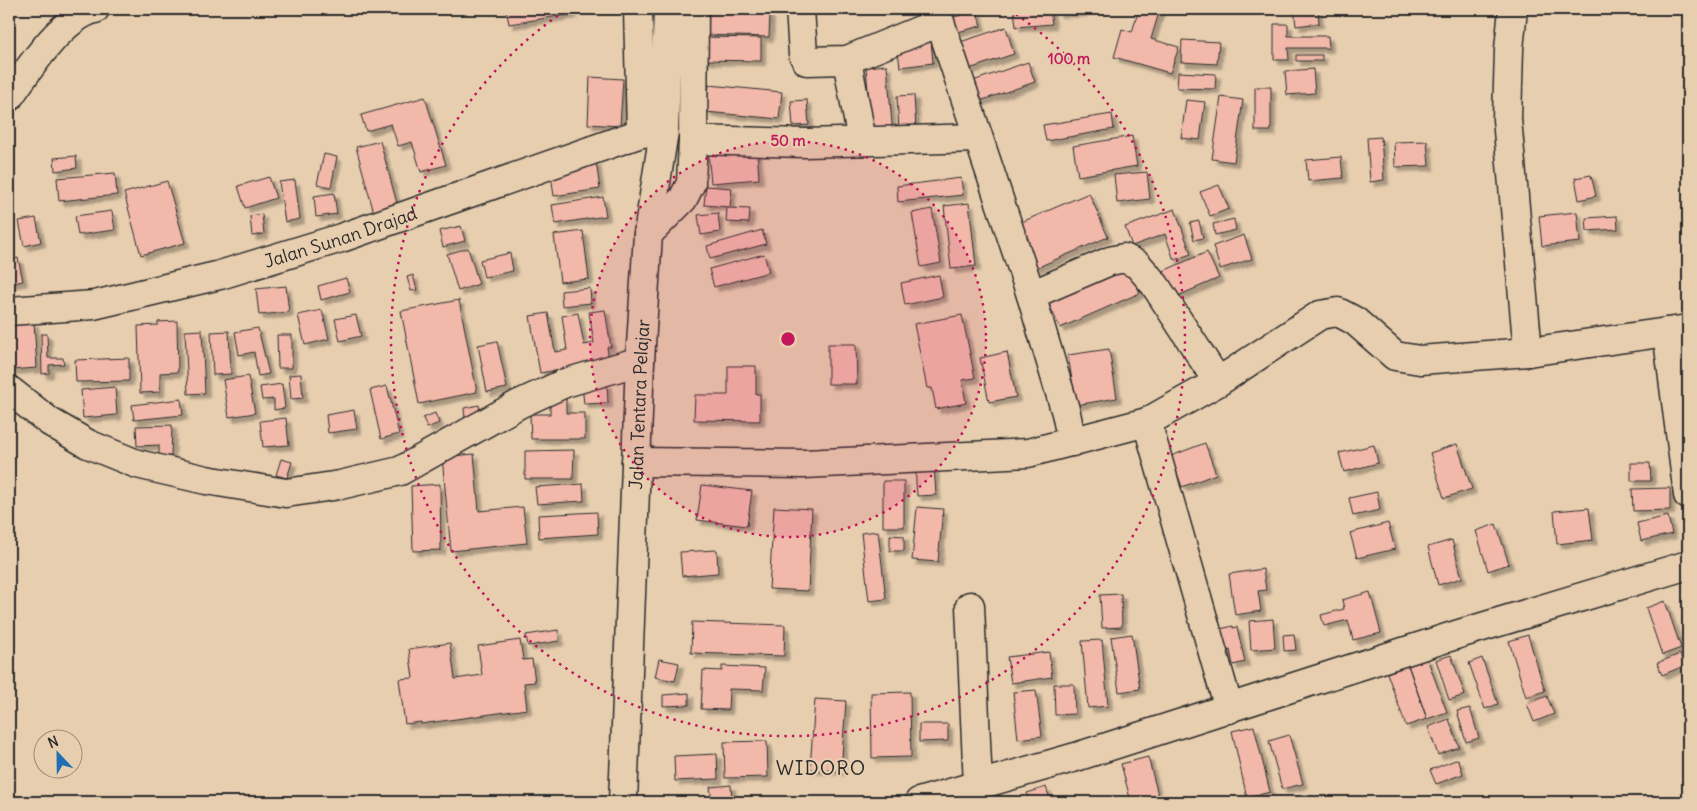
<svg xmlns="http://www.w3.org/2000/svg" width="1697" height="811" viewBox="0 0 1697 811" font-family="Delius,sans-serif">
	<defs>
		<filter id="shadow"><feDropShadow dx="4.5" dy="4.5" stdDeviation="1" flood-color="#0004"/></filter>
	</defs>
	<rect width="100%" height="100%" fill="#e7ceaf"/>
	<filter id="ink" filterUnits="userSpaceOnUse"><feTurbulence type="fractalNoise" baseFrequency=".02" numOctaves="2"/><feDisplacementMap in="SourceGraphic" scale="10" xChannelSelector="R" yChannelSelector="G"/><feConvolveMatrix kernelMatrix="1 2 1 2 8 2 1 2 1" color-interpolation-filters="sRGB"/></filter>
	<g filter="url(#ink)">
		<path fill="#f2b8aa" stroke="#2b2b2b" filter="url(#shadow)" d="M506 9H572V14L509 24Z
			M1014 9H1050L1052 24 1016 27Z
			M1056 9H1082V12L1057 13Z
			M1139 9H1160L1151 39 1179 47 1170 73 1114 57 1122 29 1132 32Z
			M1294 9H1318L1319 23 1296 26Z
			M704 11 770 14 769 37 703 35Z
			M977 11 981 26 954 33 950 18Z
			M1274 24H1288V36H1328L1329 48H1288L1289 60H1274Z
			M1006 27 1014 54 969 69 960 42Z
			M702 37 761 38V61L702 60Z
			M931 40 933 63 900 67 897 44Z
			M1182 40 1219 42 1217 64 1181 62Z
			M1296 55H1322V61H1296Z
			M1028 62 1035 82 974 103 967 83Z
			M887 65 893 136 872 138 866 67Z
			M1313 69 1315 93 1287 95 1285 71Z
			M1178 72 1216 74 1215 89 1177 88Z
			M590 77 623 79 620 126 588 124Z
			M709 85 782 92 779 119 706 112Z
			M1255 87H1271V131H1255Z
			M914 95 916 129 899 130 897 96Z
			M425 97 446 165 421 172 412 142 398 146 391 124 366 131 361 115Z
			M1221 97 1243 100 1234 162 1212 159Z
			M807 100 809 125 793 126 791 101Z
			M1186 100 1205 102 1200 140 1181 138Z
			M1112 114 1114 129 1046 141 1043 125Z
			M1132 136 1137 166 1078 176 1073 146Z
			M1381 137 1384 180 1370 182 1367 138Z
			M380 141 398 207 374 213 356 147Z
			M1427 141 1429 166 1395 167 1394 142Z
			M757 148 759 179 711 183 708 152Z
			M324 154 337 157 331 187 317 184Z
			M76 156 77 168 55 171 54 158Z
			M1341 157 1343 178 1308 181 1306 160Z
			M596 161 600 189 554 196 550 168Z
			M1147 172 1150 199 1117 203 1114 175Z
			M115 173 117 195 59 201 57 178Z
			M1591 175 1596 196 1579 200 1575 178Z
			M269 177 276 198 245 208 238 186Z
			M961 178 963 195 898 202 897 186Z
			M295 180 300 219 285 222 279 182Z
			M167 181 185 243 141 255 124 193Z
			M1219 185 1229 209 1210 216 1200 192Z
			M706 186 732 188 730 207 704 205Z
			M334 193 337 214 316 217 314 196Z
			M1089 193 1108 237 1036 268 1017 224Z
			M603 197 606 216 555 224 552 205Z
			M969 203 976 266 951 269 944 206Z
			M727 208 750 209 749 223 726 222Z
			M932 209 941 263 921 267 912 213Z
			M1175 209 1191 254 1174 260 1165 234 1132 246 1125 227Z
			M112 211 115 230 78 235 75 216Z
			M1577 212 1580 242 1542 246 1539 216Z
			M718 213 720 232 701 235 698 215Z
			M262 214 264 234 252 236 250 216Z
			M1617 216 1618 229 1587 231 1586 218Z
			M36 218 41 242 24 246 19 221Z
			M1234 219 1236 230 1215 235 1213 224Z
			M1199 221 1203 238 1194 240 1190 223Z
			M461 226 465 241 443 247 439 231Z
			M762 230 766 244 710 259 707 246Z
			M583 231 589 279 560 282 554 235Z
			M1244 235 1252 259 1220 269 1213 246Z
			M468 248 479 284 458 291 447 254Z
			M1207 252 1219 278 1173 298 1161 272Z
			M510 253 513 271 484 277 480 260Z
			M764 254 769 272 714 287 709 269Z
			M18 258 23 281 9 284V260Z
			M1128 266 1140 293 1060 328 1048 302Z
			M413 275 417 290 411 291 407 277Z
			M939 275 943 297 905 305 901 283Z
			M346 278 350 292 321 300 318 286Z
			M286 286 289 312 259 315 256 289Z
			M590 288 591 303 562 306 561 291Z
			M459 300 477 392 419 404 401 311Z
			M322 310 329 339 305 345 298 315Z
			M605 310 611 347H607L609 361 540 373 530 316 548 313 555 352 567 350 562 316 578 313 584 345 594 343 589 312Z
			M356 315 361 336 340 341 335 319Z
			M962 315 975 378 962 380 966 403 936 409 932 388H927L914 324Z
			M177 321 178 372 160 373V392L140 393 138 326 158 325V322Z
			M34 322 37 368 9 370V324Z
			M258 328 269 374 258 376 254 352 239 355 235 332Z
			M202 330 205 393 188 394 185 331Z
			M229 331 231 374 213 375 211 332Z
			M41 334H47L48 358H63L64 364 49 365V373L42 374Z
			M277 335H292V368H278Z
			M497 341 507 388 487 392 478 345Z
			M828 344H856L857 384H828Z
			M1109 349 1117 398 1076 405 1068 355Z
			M1007 352 1016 397 989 402 980 358Z
			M129 358V381L76 382 75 360Z
			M728 366H756V394H760V421L694 420 695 395H728Z
			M301 374 303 398 291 399 289 375Z
			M248 376 255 413 229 417 223 380Z
			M607 383 608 403 584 404 582 385Z
			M282 384 285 408 274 410V399L262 400 260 387Z
			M387 386 399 434 381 439 370 390Z
			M115 387 117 415 83 418 81 390Z
			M181 399 183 415 134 420 132 405Z
			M550 399H566V413H585V439H531L530 414H550Z
			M479 405 481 416 465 419 464 408Z
			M354 410 357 429 328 433 326 415Z
			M435 413 439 423 427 428 423 418Z
			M286 418 289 445 263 447 260 421Z
			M172 425 171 456 159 457V445L137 446 136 426Z
			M1205 443 1216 474 1182 487 1171 456Z
			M1457 444 1472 489 1444 498 1430 453Z
			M1374 445 1378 463 1344 472 1339 453Z
			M574 450 573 479H525V451Z
			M474 454 479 511 523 507 527 543 451 551 442 457Z
			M281 459 292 462 287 478 276 475Z
			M1631 463H1650L1651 481H1631Z
			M934 465 936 495 917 496 915 466Z
			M883 481H904V527H883Z
			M440 484 441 550 413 551 411 486Z
			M583 484 584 501 537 504 535 487Z
			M702 485 752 491 747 526 697 520Z
			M1670 488V510L1633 511 1632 489Z
			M1377 492 1380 510 1353 516 1349 498Z
			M774 507 812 509 808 591 769 589Z
			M917 507 943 509 938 562 912 560Z
			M1589 508 1593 540 1557 544 1554 511Z
			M597 512 598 534 539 538 538 515Z
			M1668 516 1672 534 1641 541 1637 523Z
			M1388 523 1395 549 1357 558 1350 533Z
			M1496 524 1509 564 1488 571 1476 531Z
			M878 531 886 599 869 601 861 533Z
			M890 535 904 536V551H890Z
			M1452 540 1462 578 1438 585 1428 547Z
			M717 550 718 573 682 576 680 552Z
			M1263 569 1266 590 1258 591 1261 611 1235 615 1229 574Z
			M1370 592 1381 633 1353 640 1348 620 1324 626 1321 615 1344 609 1342 600Z
			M1121 594 1122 627 1102 628 1100 595Z
			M1665 601 1681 648 1662 655 1646 608Z
			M1273 619 1275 648 1251 650 1249 621Z
			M692 622 785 625 784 656 691 653Z
			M1233 626V628L1237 627 1245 662 1233 665 1230 650 1218 653 1212 631Z
			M558 630 559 641 528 646 526 635Z
			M1132 634 1140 689 1119 692 1111 637Z
			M1294 634 1296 650 1284 651 1283 635Z
			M1528 635 1545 691 1526 697 1509 641Z
			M520 640 523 660 532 659 535 682 524 683 527 709 421 724V722L405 724 399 679 413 678 409 649 450 643 455 679 482 675 478 646Z
			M1102 640 1108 706 1088 708 1082 641Z
			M1049 652 1052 677 1011 683 1007 657Z
			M1680 654 1684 666 1662 675 1657 663Z
			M1451 655 1465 695 1449 700 1436 660Z
			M1427 658 1447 712 1427 719 1408 665Z
			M1482 658 1498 704 1485 709 1469 663Z
			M659 659 679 663 675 681 655 677Z
			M1408 665 1427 719 1406 726 1387 673Z
			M722 666 765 668 763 690 729 689 728 710 701 709 703 670 722 671Z
			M1054 684H1074L1075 714 1055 715Z
			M1036 690 1042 736 1018 739 1013 692Z
			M910 692 911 757 872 758 871 693Z
			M689 693V705L663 706V695Z
			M1547 696 1554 714 1534 722 1527 704Z
			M815 699 846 701 841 771 810 769Z
			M1470 708 1479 738 1466 742 1457 711Z
			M1449 719 1459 747 1438 755 1428 727Z
			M919 724H948V741L919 742Z
			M1254 726 1270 792 1247 798 1232 731Z
			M1289 735 1303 784 1282 789 1269 741Z
			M767 741 768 777 725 778 724 742Z
			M717 754 718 779 675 781 674 756Z
			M1148 757 1160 802H1131L1121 764Z
			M1458 759 1463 774 1436 784 1430 770Z
			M731 785 732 802H712L710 787Z
			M996 787 1000 802H981L978 791Z
			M1046 787 1051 802H1029L1027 793Z"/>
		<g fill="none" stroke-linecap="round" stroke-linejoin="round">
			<defs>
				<g id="minor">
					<path d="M638 9 641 133"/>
					<path d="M800 9 803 54 807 61 847 60 940 22 1031 295 1066 413 1072 442"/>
					<path d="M1513 9 1509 49 1507 119 1528 352"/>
					<path d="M847 60 862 141"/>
					<path d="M9 97C28 70 62 17 95 9"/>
					<path d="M693 140 806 143 978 138"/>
					<path d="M648 234 683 199 691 183 693 140 694 9"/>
					<path d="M1031 295 1110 261 1124 258 1138 265 1155 285 1218 382"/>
					<path id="s1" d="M9 311 94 305 220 275 341 238 641 133 664 131"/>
					<path d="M1667 332 1688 495"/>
					<path d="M9 390 50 422 88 444 137 464 206 480 286 493 340 485 400 471 519 404 565 383 640 361"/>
					<path d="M1147 422 1229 709"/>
					<path d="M636 462 804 464 1028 453 1147 422 1218 382 1320 315 1338 312 1355 321 1395 356 1420 360 1528 352 1688 329"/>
					<path d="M970 606 978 786"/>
					<path d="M919 802 1076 757 1459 634 1688 565"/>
				</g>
				<g id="major">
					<path id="s2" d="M623 802 640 361 648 234 664 131 668 9"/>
				</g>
			</defs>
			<use href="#minor" stroke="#2b2b2b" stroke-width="31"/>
			<use href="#major" stroke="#2b2b2b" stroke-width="31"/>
			<use href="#minor" stroke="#e7ceaf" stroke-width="28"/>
			<use href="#major" stroke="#e7ceaf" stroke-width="28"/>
		</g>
	</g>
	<circle cx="788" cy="339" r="198" fill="#c2185b" fill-opacity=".12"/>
	<g fill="none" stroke="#c2185b" stroke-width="2.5" stroke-dasharray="2.5 5">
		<circle cx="788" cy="339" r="198"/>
		<path d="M1010 10A397 397 0 1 1 566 10"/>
	</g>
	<g text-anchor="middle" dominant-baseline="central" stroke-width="4.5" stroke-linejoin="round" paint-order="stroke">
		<g font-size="18" fill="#2b2b2b" stroke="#e7ceaf">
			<text stroke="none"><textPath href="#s1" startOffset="341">Jalan Sunan Drajad</textPath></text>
			<text stroke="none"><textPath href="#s2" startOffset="398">Jalan Tentara Pelajar</textPath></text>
		</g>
		<g font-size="20" letter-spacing="1" fill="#2b2b2b" stroke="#e7ceaf">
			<text x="821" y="767">WIDORO</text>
		</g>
	</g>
	<circle cx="788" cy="339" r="8" fill="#c2185b" stroke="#e7ceaf" stroke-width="2.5"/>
	<g font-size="15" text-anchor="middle" font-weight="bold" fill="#c2185b" stroke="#e7ceaf" stroke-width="4.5" stroke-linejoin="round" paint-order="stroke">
		<text x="1069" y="64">100 m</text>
		<text x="788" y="146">50 m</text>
	</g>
	<rect width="1697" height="811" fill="none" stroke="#e7ceaf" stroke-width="30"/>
	<rect x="15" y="15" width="1667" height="781" fill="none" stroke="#2b2b2b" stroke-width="2" filter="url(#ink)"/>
	<g transform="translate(58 754) rotate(338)"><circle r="24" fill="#e7ceaf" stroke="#9c8d7a"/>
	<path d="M0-4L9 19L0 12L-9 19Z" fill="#1f6fb2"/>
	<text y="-8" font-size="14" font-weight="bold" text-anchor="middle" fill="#2b2b2b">N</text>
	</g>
</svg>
